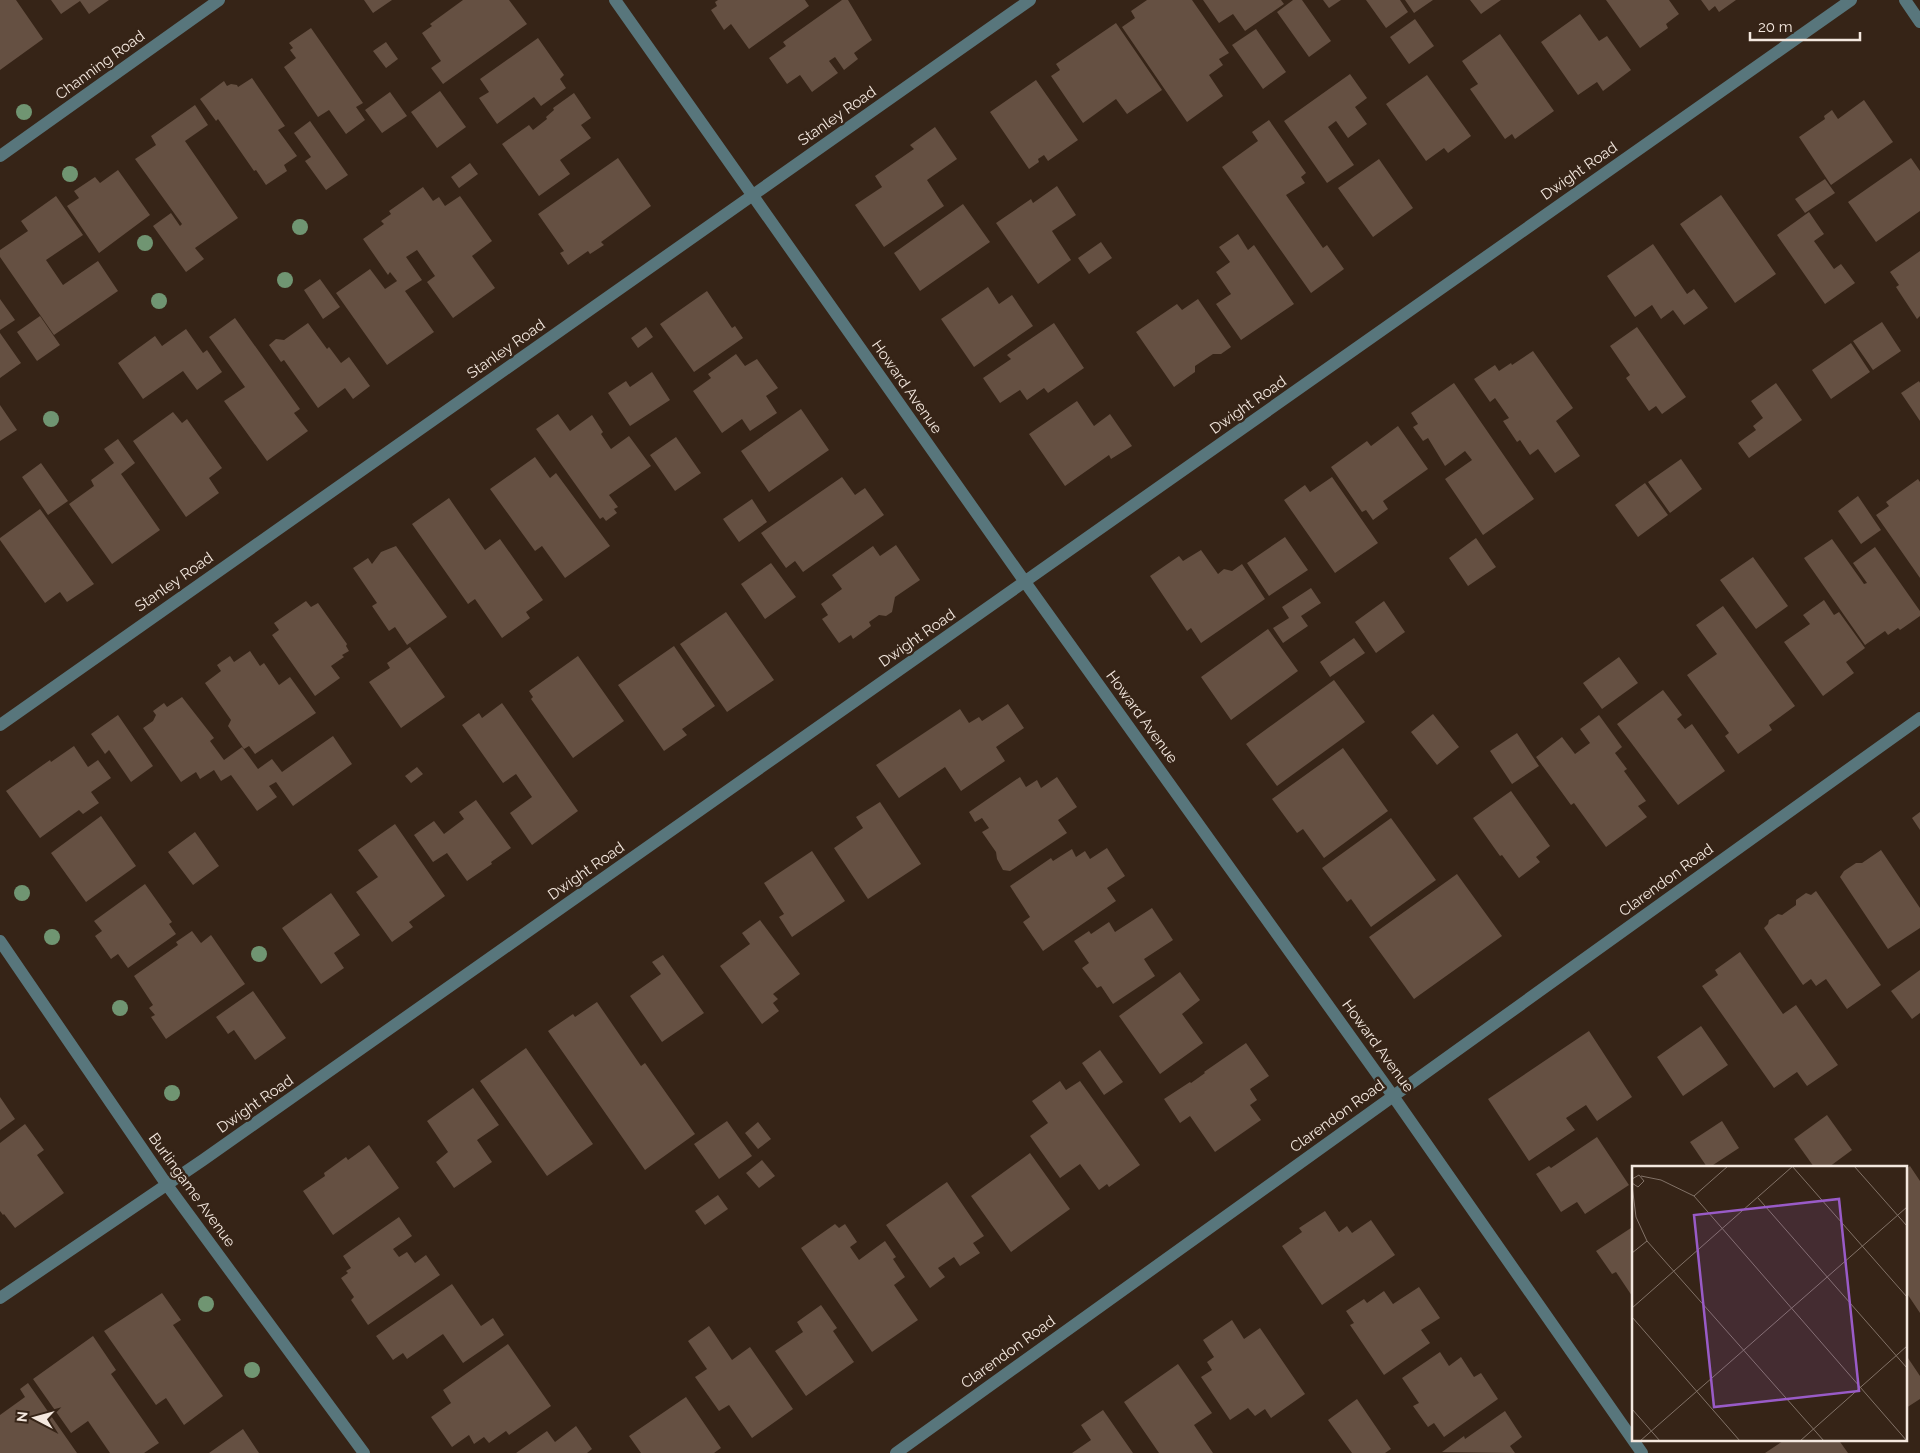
<svg xmlns="http://www.w3.org/2000/svg" width="1920" height="1453" viewBox="0 0 1920 1453" font-family="Raleway,sans-serif">
	<rect width="100%" height="100%" fill="#362417"/>
	<path fill="#655042" d="M0 0H16L43 39 0 70Z
		M51 0H109L89 14 80 1 61 14Z
		M364 0H392L373 13Z
		M463 0H509L527 24 443 84 431 68 441 61 422 33 432 26 430 24Z
		M718 0H805L809 6 749 49 731 24 724 30 711 10 717 6 715 2Z
		M842 0H848L872 40 854 53 858 59 844 70 835 57 829 61 838 73 812 92 800 75 787 84 769 58 786 46 783 42Z
		M1147 0H1192L1229 53 1219 59 1223 65 1209 75 1223 96 1187 122 1122 27 1135 18 1131 11Z
		M1203 0H1281L1284 4 1245 31 1233 14 1219 23Z
		M1293 0H1302L1331 41 1309 57 1277 12Z
		M1323 0H1341L1329 8Z
		M1366 0H1400L1408 12 1386 28Z
		M1405 0H1433L1414 13Z
		M1470 0H1501L1481 14Z
		M1606 0H1669L1679 14 1666 24 1668 28 1640 48Z
		M1701 0H1736L1719 12 1715 6 1709 11Z
		M1580 14 1599 41 1607 36 1631 70 1603 91 1597 82 1578 95 1541 42Z
		M1415 19 1434 46 1409 64 1390 37Z
		M1116 23 1162 90 1127 114 1116 99 1083 123 1051 76 1060 70 1056 64Z
		M311 28 363 103 356 107 365 120 346 134 329 110 318 117 284 67 296 58 290 50 293 48 289 43Z
		M1256 29 1286 72 1263 89 1232 45Z
		M1500 34 1554 111 1515 139 1512 134 1505 139 1470 89 1478 84 1462 61Z
		M538 38 564 75 560 79 566 88 541 106 534 97 497 124 479 98 489 92 480 79Z
		M386 42 398 59 386 68 373 51Z
		M1350 74 1367 98 1355 107 1367 124 1348 138 1336 121 1328 127 1354 165 1327 183 1284 121Z
		M1427 75 1471 136 1448 153 1444 148 1426 161 1386 104Z
		M252 78 285 126 278 130 297 156 284 165 287 171 266 185 256 170 254 171 218 119 216 121 200 99 224 81 227 86 231 84 237 85 238 87Z
		M1036 80 1078 140 1048 161 1044 155 1038 159 1039 162 1029 169 990 112Z
		M440 91 466 127 437 148 411 112Z
		M390 92 407 116 382 133 365 110Z
		M574 93 591 118 581 125 591 138 560 160 570 174 539 196 502 144 529 125 533 130 547 119 546 117 554 110 553 108Z
		M1864 100 1893 142 1831 185 1799 137 1825 119 1824 116 1832 110 1838 119Z
		M195 105 208 125 185 141 238 218 195 248 204 259 186 272 153 226 171 213 180 226 182 224 135 159 156 145 151 136Z
		M1269 120 1306 173 1301 177 1305 183 1286 195 1323 248 1327 245 1344 269 1311 293 1222 167 1258 141 1252 132Z
		M310 121 348 175 326 190 305 161 311 157 294 133Z
		M935 127 957 159 927 180 944 206 884 247 855 205 882 187 875 176 914 149 910 145Z
		M618 158 651 206 601 242 604 245 590 254 588 251 568 265 560 253 564 251 538 214Z
		M1911 158 1920 171V211L1876 242 1848 202Z
		M1379 159 1413 208 1373 237 1338 188Z
		M470 163 478 174 459 188 451 177Z
		M118 170 150 215 99 253 67 206 79 198 74 191 95 177 100 183Z
		M1825 179 1835 193 1805 213 1795 199Z
		M1057 186 1076 215 1052 231 1071 260 1038 284 996 223 1031 199 1033 203Z
		M423 187 433 201 439 197 445 206 460 196 492 241 472 256 495 288 453 318 427 282 435 276 417 250 406 257 422 280 405 291 434 332 387 365 336 293 370 269 385 289 397 281 390 272 388 275 363 239 384 224 381 221 391 214 389 211Z
		M1721 195 1776 274 1735 303 1680 224Z
		M56 196 83 235 46 260 63 285 98 261 118 291 54 335 0 257V250L28 231 21 221Z
		M963 204 990 242 920 291 894 253Z
		M1809 212 1824 234 1814 241 1834 269 1841 264 1855 283 1825 304 1777 235Z
		M1238 234 1248 250 1254 245 1294 304 1241 340 1216 304 1231 294 1216 272 1230 262 1219 247Z
		M1101 242 1112 258 1089 274 1078 258Z
		M1653 244 1687 294 1694 289 1708 308 1684 325 1673 310 1661 319 1652 305 1635 317 1607 276Z
		M1920 251V316L1917 319 1896 287 1899 285 1890 272Z
		M320 279 340 307 323 319 304 290Z
		M988 287 999 304 1012 295 1033 326 974 367 941 319Z
		M707 291 732 328 735 326 743 338 694 372 660 324Z
		M0 299 15 320 0 330Z
		M1198 299 1231 347 1221 354H1213L1195 366V372L1174 387 1136 332 1177 304 1182 310Z
		M40 316 60 345 37 361 17 332Z
		M235 318 300 409 294 413 308 431 267 461 224 401 245 387 209 337Z
		M1882 322 1901 351 1873 370 1853 341Z
		M308 323 327 349 329 347 341 363 349 357 370 386 353 399 345 388 318 408 284 360 281 362 269 345 276 339 284 340Z
		M1054 323 1084 368 1048 393 1044 388 1027 400 1020 390 1000 403 983 378 1011 359 1007 355Z
		M646 327 653 337 638 348 631 338Z
		M1637 327 1686 397 1662 414 1656 406 1649 411 1626 378 1630 375 1610 346Z
		M186 329 203 353 207 350 222 372 197 390 183 371 143 399 118 363 155 336 162 346Z
		M0 333 21 363 0 378Z
		M1851 343 1870 372 1831 399 1812 370Z
		M1533 351 1573 408 1556 421 1580 456 1555 473 1538 449 1530 455 1520 440 1517 442 1503 421 1509 418 1495 398 1490 402 1474 379 1495 365 1499 371 1511 363 1512 365Z
		M736 354 745 366 757 359 778 388 766 396 777 413 750 431 742 419 722 433 693 391 711 378 708 374Z
		M652 372 670 400 630 426 608 393 626 381 630 387Z
		M1919 381 1920 383V421L1901 393Z
		M1454 383 1534 499 1483 535 1445 479 1472 460 1465 451 1445 466 1428 438 1423 441 1413 427 1418 424 1411 413Z
		M1776 383 1802 420 1749 458 1738 443 1756 430 1753 426 1763 418 1751 401Z
		M1077 401 1094 426 1110 414 1132 446 1111 459 1109 455 1065 486 1029 434Z
		M0 405 17 430 0 441Z
		M801 409 829 450 769 492 741 451Z
		M173 412 182 423 187 419 222 468 209 478 219 493 186 517 133 441Z
		M558 414 570 431 592 415 603 432 601 434 611 449 629 436 651 466 609 495 618 507 614 509 617 513 606 521 603 517 600 519 536 429Z
		M1398 426 1428 469 1383 501 1388 509 1373 520 1366 510 1362 512 1331 467 1367 441 1371 446Z
		M676 437 701 473 675 491 650 455Z
		M118 439 135 463 121 474 160 530 112 564 69 504 94 486 91 480 114 463 104 449Z
		M535 457 550 478 556 473 610 546 565 578 542 546 535 551 490 489Z
		M1681 459 1702 489 1670 513 1648 482Z
		M41 463 68 501 48 515 22 477Z
		M842 477 855 495 865 488 884 515 803 572 795 561 786 568 761 533Z
		M1332 477 1378 543 1335 573 1284 500 1305 485 1310 492Z
		M1918 479 1920 482V578L1876 515 1889 506 1886 502Z
		M1645 483 1668 515 1638 537 1615 505Z
		M1858 496 1881 530 1861 544 1838 511Z
		M449 498 485 550 500 539 543 600 526 612 530 618 502 638 475 599 468 604 412 524Z
		M752 499 767 522 739 542 723 519Z
		M40 509 94 584 67 602 60 592 45 603 0 540V538Z
		M1285 537 1308 570 1269 596 1247 563Z
		M1476 538 1496 567 1468 586 1449 558Z
		M1832 539 1864 584 1867 583 1853 563 1875 547 1920 611V616L1900 630 1898 628 1888 635 1885 631 1865 645 1804 558Z
		M896 545 920 580 895 597 892 612 886 616 879 615 869 622 871 626 853 639 851 635 839 643 822 619 828 615 821 604 842 589 832 575 873 546 880 556Z
		M396 546 447 617 407 645 395 627 389 631 372 606 377 603 353 568 368 558 372 564 381 552Z
		M1201 550 1218 574 1224 569 1232 571 1242 564 1265 599 1201 643 1191 628 1187 631 1150 576 1179 556 1183 561Z
		M1753 557 1788 606 1756 629 1720 580Z
		M771 563 796 597 765 619 741 584Z
		M1311 588 1321 603 1301 616 1308 626 1283 643 1273 628 1289 618 1282 607Z
		M1824 600 1834 615 1839 612 1865 648 1846 662 1854 673 1823 696 1784 642 1810 624 1803 615Z
		M306 601 311 607 318 603 347 644 346 646 349 651 342 655 344 657 331 666 340 678 315 696 272 635 279 630 274 623Z
		M1384 601 1405 632 1376 653 1355 622Z
		M1723 606 1795 706 1769 725 1772 730 1738 754 1725 736 1729 733 1687 675 1717 654 1696 625Z
		M726 612 774 680 727 712 680 644Z
		M1268 629 1298 671 1231 720 1201 677Z
		M1354 638 1365 653 1330 677 1320 662Z
		M674 646 715 706 682 729 687 735 664 751 618 685Z
		M410 647 445 697 401 728 369 682 390 668 387 663Z
		M250 651 260 666 264 663 279 685 290 677 316 713 255 754 249 746 244 749 228 726 231 720 205 683 221 671 217 665 230 656 234 662Z
		M578 656 624 721 573 758 531 699 533 697 529 691Z
		M1619 657 1638 683 1602 709 1583 683Z
		M1334 680 1365 722 1277 786 1246 744Z
		M1663 690 1682 715 1677 719 1685 729 1692 724 1725 771 1678 805 1617 724Z
		M182 697 214 738 210 741 224 760 242 747 258 769 272 759 282 772 333 736 352 764 293 806 276 782 269 786 277 797 257 811 231 775 221 781 214 770 200 779 196 772 181 782 143 728 153 721 156 715 153 711 164 703 167 707Z
		M502 703 578 811 532 845 510 813 532 797 516 774 503 783 462 725 479 713 482 718Z
		M1008 704 1024 728 996 747 1005 761 961 791 945 767 899 798 876 765 960 709 969 723 979 717 982 721Z
		M1433 714 1459 747 1437 765 1411 732Z
		M118 715 153 766 131 782 109 750 105 754 91 734Z
		M1599 715 1622 747 1615 753 1627 769 1624 771 1646 801 1638 806 1647 817 1606 847 1574 803 1571 805 1536 757 1562 737 1575 754 1590 743 1580 729Z
		M1517 733 1539 766 1512 784 1490 751Z
		M74 746 88 767 98 760 111 778 91 792 99 803 83 814 79 810 40 838 6 791 50 760 51 762Z
		M1343 748 1388 811 1324 858 1303 829 1297 833 1272 799Z
		M417 767 423 774 411 783 405 776Z
		M1020 777 1026 787 1037 780 1041 788 1057 777 1077 807 1058 820 1067 833 1010 871 1003 870 997 859 996 852 982 832 989 828 982 818 975 822 969 812Z
		M1511 791 1550 846 1536 857 1540 862 1519 878 1502 855 1500 856 1473 818Z
		M476 800 511 848 491 862 492 864 467 881 447 853 433 862 414 835 434 821 444 834 464 819 459 812Z
		M880 802 921 864 868 899 834 848 863 828 856 817Z
		M1920 812V830L1912 818Z
		M101 816 136 866 86 902 51 853Z
		M1391 818 1436 880 1371 927 1351 899 1347 902 1322 868Z
		M395 824 445 896 409 922 413 927 392 942 356 892 378 877 358 850Z
		M195 832 219 866 193 885 168 852Z
		M1107 848 1125 876 1107 888 1116 901 1043 951 1023 922 1030 917 1010 886 1051 858 1053 861 1072 849 1076 857 1085 851 1090 859Z
		M1881 850 1920 908V928L1888 949 1840 877 1844 871 1856 863H1862Z
		M812 851 845 901 792 937 779 917 784 914 764 883Z
		M1457 874 1502 936 1414 999 1369 937Z
		M145 884 172 922 169 924 176 934 128 968 118 954 111 959 95 936 102 931 94 921Z
		M1816 891 1881 985 1847 1009 1826 979 1816 986 1811 979 1803 985 1764 928 1768 924 1769 920 1778 914 1782 915 1796 905V900L1806 893 1811 895Z
		M331 893 360 935 334 953 344 968 321 984 282 928Z
		M1152 908 1173 940 1144 959 1155 976 1113 1004 1101 986 1097 988 1082 968 1089 963 1074 941 1089 931 1091 934 1109 922 1115 932Z
		M760 920 800 974 773 994 778 999 773 1003 779 1011 762 1024 720 966 750 944 742 933Z
		M192 931 201 943 211 935 245 984 166 1039 151 1017 155 1015 149 1008 153 1005 134 976 178 945 176 942Z
		M1740 952 1783 1014 1796 1005 1838 1065 1807 1086 1797 1072 1774 1088 1702 986 1718 975 1715 970Z
		M663 955 704 1013 662 1042 630 996 661 974 652 962Z
		M1920 970V1013L1912 1019 1891 991Z
		M1180 972 1200 1000 1182 1014 1203 1043 1160 1074 1119 1016Z
		M253 991 286 1038 255 1060 234 1030 228 1034 216 1017Z
		M597 1002 641 1066 645 1063 695 1134 645 1170 548 1031 573 1014 575 1017Z
		M1701 1026 1728 1065 1683 1096 1657 1057Z
		M1589 1031 1632 1097 1597 1121 1586 1105 1566 1118 1575 1130 1529 1161 1488 1099Z
		M1246 1043 1269 1076 1250 1089 1257 1100 1250 1105 1261 1120 1215 1152 1190 1116 1180 1123 1164 1099 1190 1082 1191 1083 1205 1073 1204 1072Z
		M526 1048 593 1144 547 1176 480 1081Z
		M1100 1050 1123 1082 1104 1095 1082 1063Z
		M1060 1081 1066 1090 1080 1081 1140 1165 1109 1187 1107 1184 1099 1190 1080 1164 1060 1178 1030 1136 1048 1123 1032 1101Z
		M473 1088 499 1125 477 1140 492 1162 454 1188 436 1162 448 1152 427 1121Z
		M0 1097 15 1119 0 1130Z
		M1827 1115 1852 1150 1829 1167H1814L1794 1139Z
		M727 1121 752 1156 719 1179 694 1144Z
		M1722 1121 1739 1148 1710 1167H1707L1690 1142Z
		M758 1122 771 1139 758 1149 745 1133Z
		M25 1124 44 1150 37 1155 64 1193 15 1228 4 1214 3 1215 0 1211V1143Z
		M1597 1137 1629 1185 1585 1214 1577 1202 1561 1212 1536 1174 1549 1166 1551 1168Z
		M369 1145 399 1188 333 1235 303 1191 325 1176 324 1173 346 1157 348 1160Z
		M1030 1153 1070 1209 1011 1252 971 1196Z
		M762 1160 775 1176 759 1188 746 1173Z
		M1910 1166 1920 1181V1313L1906 1292V1169Z
		M947 1182 984 1236 973 1243 980 1253 960 1266 954 1257 938 1268 945 1277 930 1288 886 1225Z
		M718 1195 728 1209 705 1225 695 1211Z
		M1325 1211 1339 1232 1347 1226 1352 1233 1371 1220 1395 1255 1322 1305 1282 1246 1302 1232 1299 1228Z
		M399 1217 412 1236 393 1249 399 1257 407 1252 415 1263 426 1255 440 1275 368 1325 351 1300 354 1297 341 1278 348 1273 346 1271 351 1268 343 1256Z
		M835 1224 839 1228 845 1224 857 1242 850 1247 859 1260 885 1241 896 1257 893 1259 905 1277 894 1285 918 1320 872 1352 801 1248Z
		M1634 1226V1299L1616 1272 1612 1274 1596 1251Z
		M452 1284 481 1326 493 1318 504 1335 463 1363 443 1334 407 1359 403 1353 393 1360 376 1336Z
		M1419 1287 1440 1318 1421 1330 1430 1343 1384 1375 1350 1325 1354 1323 1346 1311 1364 1299 1367 1303 1384 1291 1393 1304Z
		M162 1293 181 1320 173 1325 223 1396 184 1425 166 1398 156 1405 104 1331Z
		M821 1305 837 1328 833 1331 854 1362 806 1396 775 1351 803 1332 797 1322Z
		M1232 1320 1244 1339 1260 1328 1305 1394 1271 1418 1265 1409 1255 1416 1248 1408 1230 1420 1201 1377 1212 1370 1207 1362 1214 1357 1203 1340Z
		M709 1326 732 1360 750 1347 793 1409 752 1438 729 1405 719 1411 695 1377 707 1369 688 1341Z
		M93 1336 116 1370 111 1374 159 1443 144 1453H110L88 1421 71 1433 33 1379Z
		M508 1344 551 1406 509 1435 506 1431 489 1443 484 1437 474 1444 469 1435 452 1447 431 1417 451 1403 443 1390Z
		M1440 1352 1449 1366 1461 1357 1474 1377 1481 1373 1498 1399 1444 1437 1434 1423 1428 1427 1413 1406 1419 1403 1402 1378Z
		M1906 1355 1920 1376V1399L1906 1408Z
		M1178 1364 1212 1413 1194 1425 1213 1453H1159L1124 1402Z
		M28 1383 77 1453H0V1415L25 1397 20 1389Z
		M686 1397 721 1448 714 1453H641L629 1436Z
		M1357 1399 1391 1449 1385 1453H1352L1328 1420Z
		M1103 1410 1133 1453H1072L1091 1440 1081 1425Z
		M1505 1411 1522 1437 1510 1446 1515 1453 1442 1452 1464 1436 1465 1439Z
		M576 1426 592 1449 587 1453H516L547 1431 555 1442Z
		M243 1429 259 1453H209Z
		M1786 1439H1838L1848 1453H1765Z"/>
	<g fill="none" stroke-linecap="round" stroke-linejoin="round">
		<path stroke="#58767c" stroke-width="12" d="M615 0 1025 582 1393 1096 1642 1453
			M1905 0 1920 22
			M0 156 219 0
			M0 725 1030 0
			M0 941 167 1185 364 1453
			M0 1298 203 1160 1851 0
			M896 1453 1920 718"/>
	</g>
	<g fill="#709572">
		<circle cx="24" cy="112" r="8"/>
		<circle cx="70" cy="174" r="8"/>
		<circle cx="300" cy="227" r="8"/>
		<circle cx="145" cy="243" r="8"/>
		<circle cx="285" cy="280" r="8"/>
		<circle cx="159" cy="301" r="8"/>
		<circle cx="51" cy="419" r="8"/>
		<circle cx="22" cy="893" r="8"/>
		<circle cx="52" cy="937" r="8"/>
		<circle cx="259" cy="954" r="8"/>
		<circle cx="120" cy="1008" r="8"/>
		<circle cx="172" cy="1093" r="8"/>
		<circle cx="206" cy="1304" r="8"/>
		<circle cx="252" cy="1370" r="8"/>
	</g>
	<g text-anchor="middle" dominant-baseline="central" stroke-width="5" stroke-linejoin="round" paint-order="stroke">
		<g font-size="15" fill="#f4e8df" stroke="#362417">
			<text transform="translate(100 65) rotate(-36)">Channing Road</text>
			<text transform="translate(837 116) rotate(-35)">Stanley Road</text>
			<text transform="translate(1579 171) rotate(-35)">Dwight Road</text>
			<text transform="translate(506 349) rotate(-35)">Stanley Road</text>
			<text transform="translate(907 387) rotate(55)">Howard Avenue</text>
			<text transform="translate(1248 405) rotate(-35)">Dwight Road</text>
			<text transform="translate(174 582) rotate(-35)">Stanley Road</text>
			<text transform="translate(917 638) rotate(-35)">Dwight Road</text>
			<text transform="translate(1142 717) rotate(54)">Howard Avenue</text>
			<text transform="translate(586 871) rotate(-35)">Dwight Road</text>
			<text transform="translate(1666 880) rotate(-36)">Clarendon Road</text>
			<text transform="translate(1378 1046) rotate(54)">Howard Avenue</text>
			<text transform="translate(255 1104) rotate(-35)">Dwight Road</text>
			<text transform="translate(1337 1116) rotate(-36)">Clarendon Road</text>
			<text transform="translate(192 1190) rotate(54)">Burlingame Avenue</text>
			<text transform="translate(1008 1352) rotate(-36)">Clarendon Road</text>
		</g>
	</g>
	<g transform="translate(1632 1166)">
		<rect width="275" height="275" fill="#362417"/>
		<path fill="none" stroke="#827267" stroke-width="1" d="M160 0 275 131M222 0 275 60M9 10 29 14 62 30 275 275M0 13 7 9 12 15 6 21 0 17M0 19 4 51 15 75 192 275M62 30 96 0M126 32 275 202M0 87 15 75M0 142 161 0M0 151 108 275M0 243 28 275M8 275 275 41M168 275 275 180"/>
		<path fill="#995bc7" fill-opacity="0.15" stroke="#995bc7" stroke-width="2.5" d="M207 33 227 225 82 241 62 49Z"/>
		<rect width="275" height="275" fill="none" stroke="#f4e8df" stroke-width="2.5"/>
	</g>
	<g transform="translate(35 1418) rotate(276)" stroke="#362417" stroke-width="4" paint-order="stroke">
	<path d="M0-4L9 19L0 12L-9 19Z" fill="#f4e8df"/>
	<text y="-8" font-size="14" font-weight="bold" text-anchor="middle" fill="#f4e8df">N</text>
	</g>
	<path d="M1750 32v8h110v-8" fill="none" stroke="#f4e8df" stroke-width="2.5"/>
	<text x="1758" y="32" font-size="15" fill="#f4e8df" stroke="#362417" stroke-width="4" paint-order="stroke">20 m</text>
</svg>
